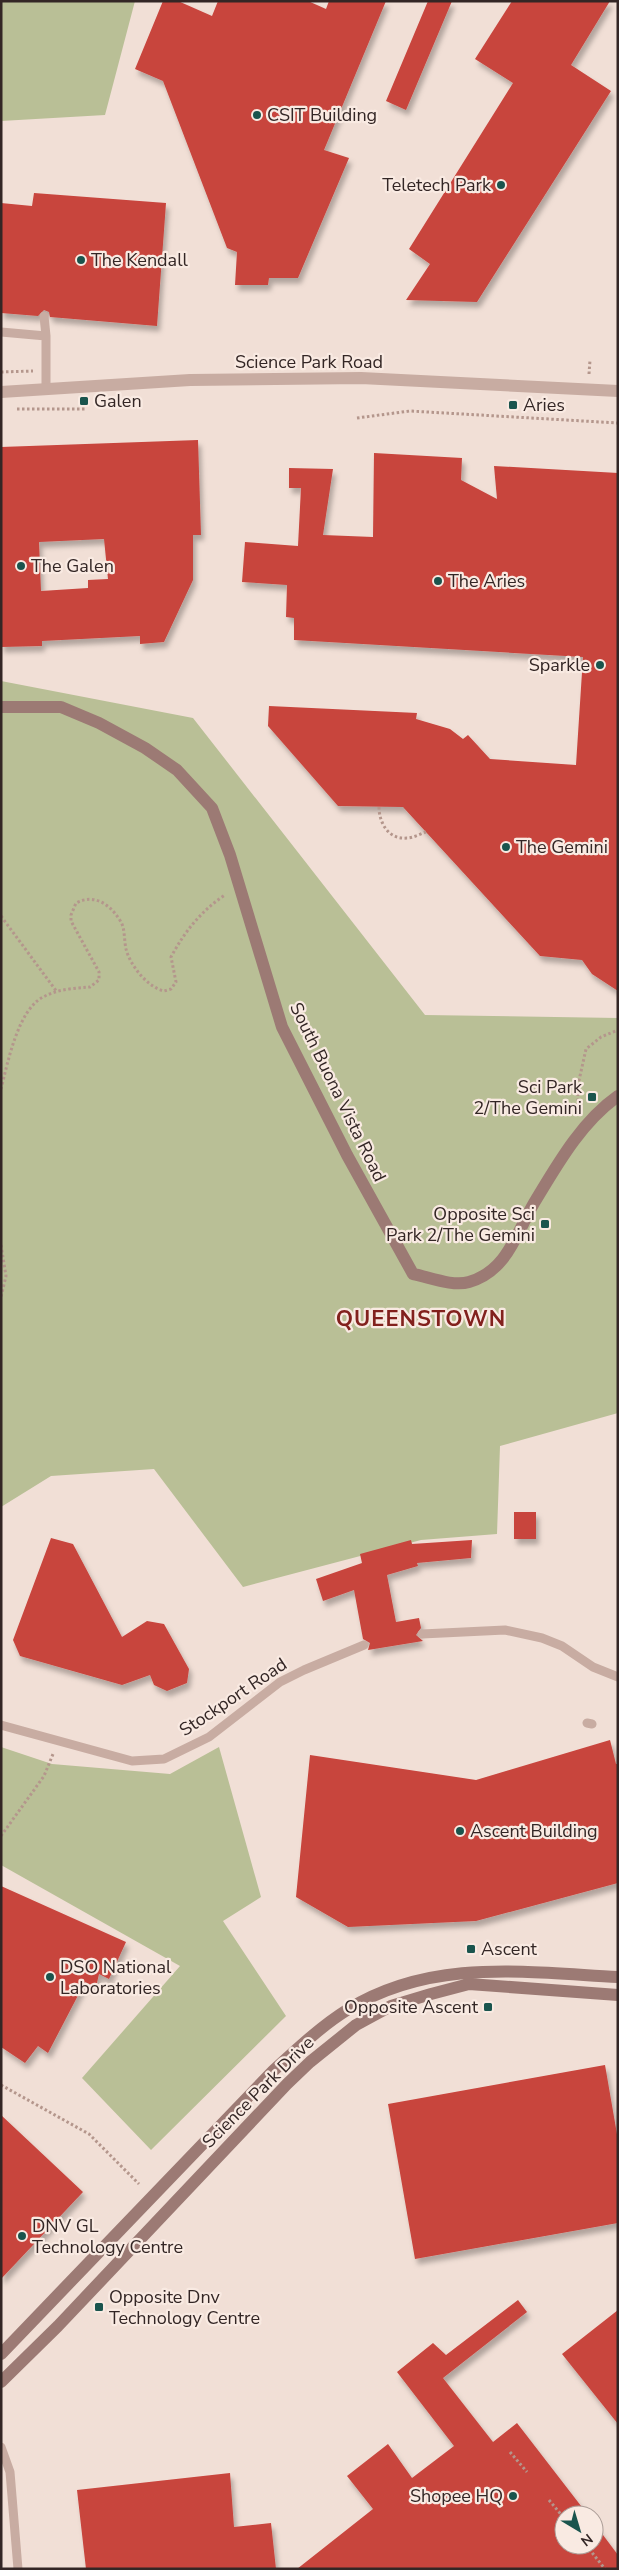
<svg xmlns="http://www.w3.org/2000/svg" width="619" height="2570" viewBox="0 0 619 2570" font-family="'Nunito Sans',sans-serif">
	<defs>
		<filter id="shadow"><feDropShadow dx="3" dy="5.5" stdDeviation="2.5" flood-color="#0004"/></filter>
	</defs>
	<rect width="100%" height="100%" fill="#f1dfd6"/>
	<path fill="#b9bf96" d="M1 1H135L105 115 1 121Z
		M1 681 193 718 425 1015 618 1018V1413L500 1446 497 1534 421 1540 243 1587 154 1469 51 1476 1 1507Z
		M1 1747 52 1764 170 1774 219 1747 261 1897 223 1921 286 2016 151 2150 82 2078 180 1966 1 1865Z"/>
	<path fill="#c8443d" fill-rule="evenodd" filter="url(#shadow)" d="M163 1H178L212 16 218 1H308L326 9 329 1H386L324 150 349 158 298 278H269L268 285H235L237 252 227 248 163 81 135 69Z
		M428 1H452L406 110 386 101Z
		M512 1H610L571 65 611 91 477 302 406 300 430 264 409 249 513 83 475 59Z
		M34 193 166 203 157 326 50 317 49 312 44 310 38 316 1 313V203L32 206Z
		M198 440 201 535H193V580L164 642 140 644V636L42 641V646L1 647V447ZM104 539 108 579 88 580V588L41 591 39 542Z
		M374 453 462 458 461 480 497 499 494 466 618 473V991L592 974 582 960 540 956 403 807 338 806 268 726 269 706 417 713 416 719 450 729 463 739 468 735 490 759 576 765 583 657 294 640V618L286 617 287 585 242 582 245 542 298 546 301 488H289V468L333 469 323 535 373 537Z
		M514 1512H536V1539H514Z
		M51 1538 73 1544 122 1637 147 1621 164 1624 189 1669 187 1683 167 1691 154 1685 150 1675 122 1685 20 1656 13 1640Z
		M411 1540 412 1544 472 1540 471 1558 417 1563 418 1566 387 1575 396 1622 419 1618 421 1628 416 1635 423 1641 368 1650 370 1643 363 1639 354 1590 323 1601 316 1579 362 1563 360 1554Z
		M610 1740 616 1764H618V1883L476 1921 348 1927 296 1897 310 1755 476 1780Z
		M1 1886 126 1942 109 1979 99 1974 96 1987 85 1982 48 2053 38 2046 25 2063 1 2047Z
		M605 2065 618 2140V2223L415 2259 388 2104Z
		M1 2115 83 2192 1 2279Z
		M518 2300 527 2312 443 2378 493 2442 517 2423 588 2515H564V2545H594V2523L618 2555V2569H297L373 2509 347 2476 388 2444 412 2478 454 2446 397 2372 433 2343 446 2355Z
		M618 2310V2424L562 2354Z
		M230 2473 234 2527 271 2523 276 2569H86L77 2490Z"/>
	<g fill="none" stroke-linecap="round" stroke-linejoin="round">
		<path stroke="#b4968c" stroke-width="3" stroke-dasharray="2.5 2.5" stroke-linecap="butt" d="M1 372 33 371
			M589 374 590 360
			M17 409H85
			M357 418 410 411 618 423
			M379 807C379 822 388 840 407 838 413 838 420 834 426 832
			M1 916 57 992
			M1 1089C8 1062 18 1008 45 996 59 989 76 988 90 987L99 980V972L71 921V915L76 903C95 893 111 905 121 922 125 929 124 940 126 949 130 965 147 987 164 991L171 989 176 982 171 957C185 931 201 911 225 895
			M578 1111V1085L586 1049 601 1037 618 1030
			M1 1245 6 1276 1 1297
			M1 1836 44 1776 53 1754
			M1 2085 89 2134 139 2184
			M510 2452 527 2472
			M549 2500 564 2518
			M586 2545 605 2569"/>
		<path stroke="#c8aca2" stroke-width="9" d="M44 316 46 336V389
			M1 332 46 336
			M422 1634 505 1630 542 1638 562 1646 593 1667 618 1677
			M587 1723 592 1724
			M1 1725 132 1761 164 1759 209 1737 280 1682 304 1670 364 1645
			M1 2447 10 2472 18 2569"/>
		<path stroke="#c8aca2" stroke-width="12" d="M1 392 190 380 361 378 618 391"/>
		<path stroke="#9c7a74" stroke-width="12" d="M1 707H61L99 723 145 748 177 770 212 808 230 855 282 1027 347 1155 413 1274C429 1277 453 1287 469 1282 507 1271 516 1234 534 1203 557 1165 581 1122 618 1096
			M1 2354 273 2071C296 2050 320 2027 347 2010 431 1958 524 1972 618 1977
			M1 2382 58 2326 287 2084 310 2062 356 2025 391 2006 431 1994 469 1984 618 1995"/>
	</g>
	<g fill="#1a544d" stroke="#f9eae2" stroke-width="2">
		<circle cx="257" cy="115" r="5"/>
		<circle cx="501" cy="185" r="5"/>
		<circle cx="81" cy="260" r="5"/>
		<rect x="79" y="396" width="10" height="10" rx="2.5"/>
		<rect x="508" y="400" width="10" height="10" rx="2.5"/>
		<circle cx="21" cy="566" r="5"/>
		<circle cx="438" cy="581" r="5"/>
		<circle cx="600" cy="665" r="5"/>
		<circle cx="506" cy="847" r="5"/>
		<rect x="587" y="1092" width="10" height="10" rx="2.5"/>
		<rect x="540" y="1219" width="10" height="10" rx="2.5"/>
		<circle cx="460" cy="1831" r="5"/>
		<rect x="466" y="1944" width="10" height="10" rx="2.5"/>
		<circle cx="50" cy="1977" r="5"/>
		<rect x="483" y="2002" width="10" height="10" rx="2.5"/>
		<circle cx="22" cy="2236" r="5"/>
		<rect x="94" y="2302" width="10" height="10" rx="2.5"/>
		<circle cx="513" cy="2496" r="5"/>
	</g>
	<g text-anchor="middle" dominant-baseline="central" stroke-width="4.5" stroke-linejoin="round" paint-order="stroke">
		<g font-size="18" fill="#332625" stroke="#f9eae2" text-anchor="start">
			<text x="267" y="115">CSIT Building</text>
			<text x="491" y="185" text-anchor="end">Teletech Park</text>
			<text x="91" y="260">The Kendall</text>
			<text x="94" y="401">Galen</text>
			<text x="523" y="405">Aries</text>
			<text x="31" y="566">The Galen</text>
			<text x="448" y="581">The Aries</text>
			<text x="590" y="665" text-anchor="end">Sparkle</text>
			<text x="516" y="847">The Gemini</text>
			<text x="582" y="1087" text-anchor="end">Sci Park<tspan x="582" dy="21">2/The Gemini</tspan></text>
			<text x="535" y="1214" text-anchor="end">Opposite Sci<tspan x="535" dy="21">Park 2/The Gemini</tspan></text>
			<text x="470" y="1831">Ascent Building</text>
			<text x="481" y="1949">Ascent</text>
			<text x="60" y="1967">DSO National<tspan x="60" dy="21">Laboratories</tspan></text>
			<text x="478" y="2007" text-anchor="end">Opposite Ascent</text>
			<text x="32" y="2226">DNV GL<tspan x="32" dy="21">Technology Centre</tspan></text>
			<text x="109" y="2297">Opposite Dnv<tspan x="109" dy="21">Technology Centre</tspan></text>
			<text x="503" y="2496" text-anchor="end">Shopee HQ</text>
		</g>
		<g font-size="18" fill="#332625" stroke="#f9eae2">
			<text x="309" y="362">Science Park Road</text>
			<text transform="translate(338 1092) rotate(64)">South Buona Vista Road</text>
			<text transform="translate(233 1697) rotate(-34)">Stockport Road</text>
			<text transform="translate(258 2092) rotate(-45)">Science Park Drive</text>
		</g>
		<g font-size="22" font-weight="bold" letter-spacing="1" fill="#82211d" stroke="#f9eae2">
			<text x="421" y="1319">QUEENSTOWN</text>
		</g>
	</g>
	<rect width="619" height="2570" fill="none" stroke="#332625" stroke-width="5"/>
	<g transform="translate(579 2530) rotate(142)"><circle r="24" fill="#f9eae2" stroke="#aa9c96"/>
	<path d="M0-4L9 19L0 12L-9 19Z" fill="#1a544d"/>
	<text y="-8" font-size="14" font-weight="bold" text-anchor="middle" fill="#332625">N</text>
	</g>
</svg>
